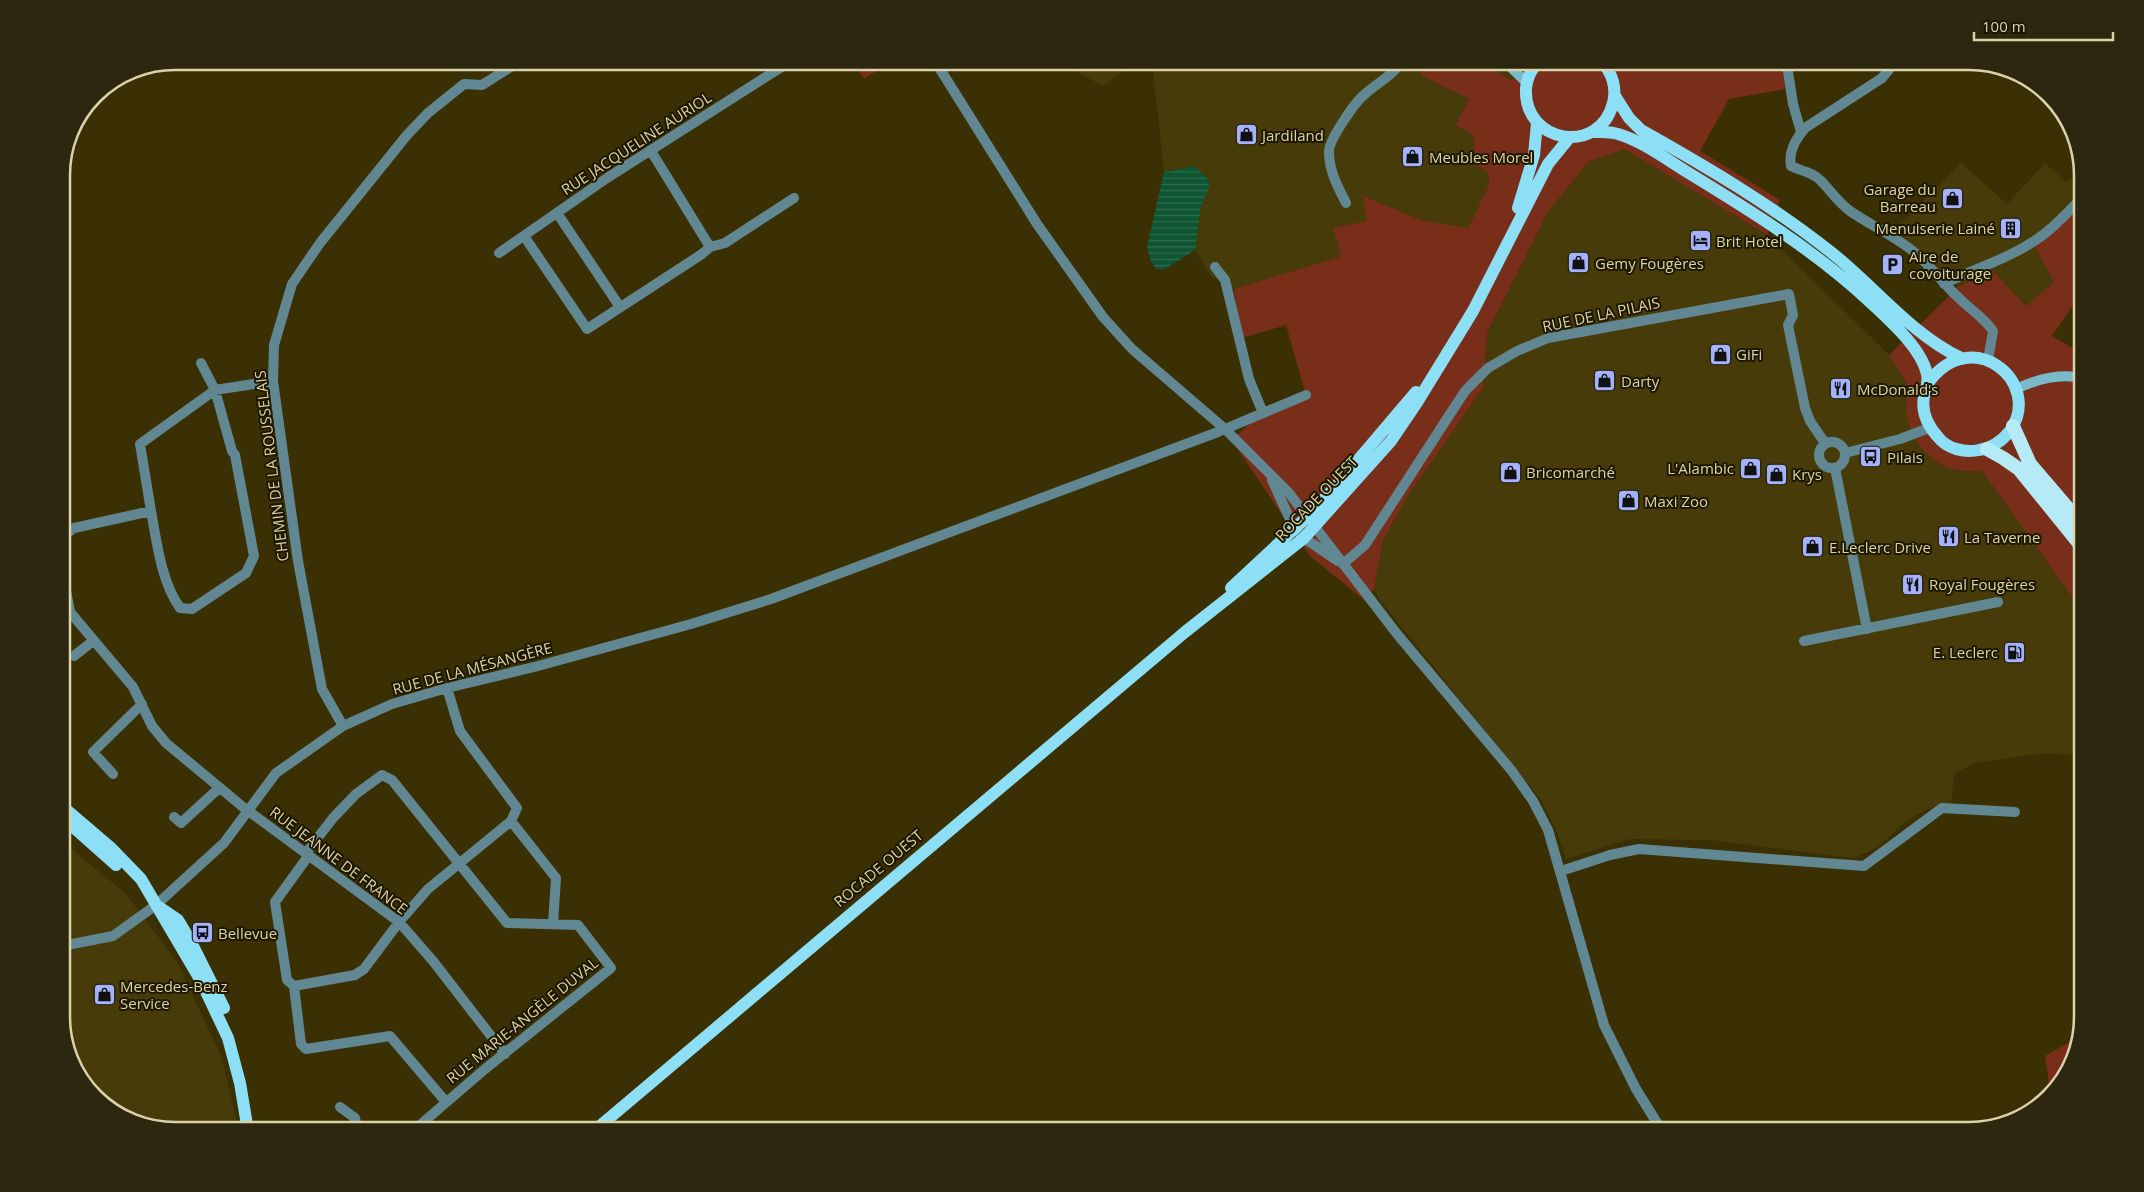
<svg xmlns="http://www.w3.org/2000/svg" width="2144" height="1192" viewBox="0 0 2144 1192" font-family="'Open Sans',sans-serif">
	<defs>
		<pattern id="water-rules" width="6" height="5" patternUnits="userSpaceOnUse" patternTransform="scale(1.25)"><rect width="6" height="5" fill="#0e5633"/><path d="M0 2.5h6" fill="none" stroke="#306d4e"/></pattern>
	</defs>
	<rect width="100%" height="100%" fill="#3a3003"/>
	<path fill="#463b09" d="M1057 61H1136L1103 86Z
		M1152 61H1427L1420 75 1469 99 1476 165 1488 172 1489 185 1468 229 1424 221 1363 196 1368 221 1341 256 1234 289 1211 276 1195 250 1201 206 1209 188 1172 169 1164 172Z
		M1480 61H1555L1511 80Z
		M1625 148 1767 235 1889 355 1908 386 1905 399 1917 444 1936 461 1958 470 1982 471 2083 612V756L2045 753 1974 763 1954 774 1951 803 1933 807 1910 818 1878 847 1854 858 1711 840 1630 839 1566 859 1557 832 1541 800 1379 599 1374 589 1383 540 1409 494 1483 388 1487 333 1548 212 1588 162Z
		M1961 163 2007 204 2045 163 2066 182 2083 170V206L2075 214 2054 282 2026 307 1992 271 1958 287 1895 230Z
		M62 841 126 894 177 962 221 1056 239 1131H175L125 1119 81 1080 62 1025Z"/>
	<path fill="#792e1a" d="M852 61H896L899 64 892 70 887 64 864 79Z
		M1427 61H1480L1511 80 1555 61H1784L1785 89 1729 99 1700 151 1780 200 1767 235 1625 149 1588 162 1548 212 1487 333 1483 388 1409 494 1383 540 1374 589 1364 600 1310 556 1232 441 1264 408 1305 392 1286 325 1242 338 1234 289 1341 256 1333 228 1367 221 1363 196 1424 221 1468 228 1489 185 1488 172 1476 165 1473 135 1456 125 1469 99 1420 75Z
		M2083 206V290L2052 336 2083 354V612L1982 471C1974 471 1966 472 1958 470 1919 462 1900 423 1908 386L1889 355 1958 287 1992 270 2026 306 2054 282 2035 247Z
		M2078 1037 2071 1067 2050 1091 2045 1056Z"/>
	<path fill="url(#water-rules)" d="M1194 166 1209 180V188L1201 206 1195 250 1165 269H1156L1150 259 1147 247 1164 172Z"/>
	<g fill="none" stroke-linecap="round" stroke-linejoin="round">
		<path stroke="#618892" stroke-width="10" d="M904 61 908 65 918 61
			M1896 61 1882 78 1805 128C1796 139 1788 151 1791 166 1801 171 1813 172 1821 181 1831 191 1838 202 1850 211 1869 224 1890 234 1909 248 1928 262 1942 283 1960 299 1971 310 1984 318 1993 331L1988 360
			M1787 65 1793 104 1801 132
			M651 151 710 247 725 243 794 198
			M1346 203C1338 187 1329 171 1329 152 1328 141 1355 102 1365 94 1377 83 1394 75 1402 61
			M557 213 620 307
			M524 236 587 329 702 254 710 247
			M499 253 607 178 791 61
			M1215 267 1225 280 1249 379 1263 413
			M1944 284C1972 269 2004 261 2031 243 2051 231 2067 213 2083 197
			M1819 455a13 13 0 1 1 26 0a13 13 0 1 1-26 0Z
			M1845 453 1900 439 1929 428
			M1835 468 1867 629
			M151 511C157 543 161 581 180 608L192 609 246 573 254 556 235 455 232 451 215 390 201 363
			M61 535 66 534 74 528 151 511 140 444 215 390 273 381
			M61 563 70 612 133 687 152 726 166 743 243 807 399 922 433 961 505 1054
			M1343 564 1365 545 1465 391 1488 368 1517 351 1548 338 1789 294 1793 315 1788 325 1805 408 1810 421 1825 443
			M1804 641 1998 602
			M74 656 93 641
			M343 726 322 689 298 561 273 381 274 345 292 284 320 243 407 135 428 113 464 84 482 85 520 61
			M113 774 93 752 142 704
			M174 817 181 823 219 788
			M511 821 556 878 553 924
			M306 853 333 818 356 794 382 775 392 780 507 923 578 925 611 968 485 1069 413 1131
			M309 855 275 902 287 980 294 986 301 1044 306 1049 390 1036 446 1102
			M1561 871 1610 855 1639 849 1864 866 1942 808 2015 812
			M62 946 113 936 156 905 224 843 276 773 343 726 392 704 447 688 538 666 691 624 771 599 1218 432 1306 395
			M294 986 355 975 364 969 399 922 428 889 511 821 517 808 460 731 447 688
			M340 1107 355 1118 358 1131"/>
		<path stroke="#618892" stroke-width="10" d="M935 61 1037 224 1103 317 1132 349 1225 429 1289 493 1397 634 1512 771 1533 801 1548 830 1604 1025 1636 1089 1662 1131
			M1272 480 1294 528 1304 538 1338 561"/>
		<path stroke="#79b9ca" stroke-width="10" d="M1504 61 1527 83
			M2016 389C2037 379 2059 373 2083 378"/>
		<path stroke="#8cdff5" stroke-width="12" d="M1539 61C1532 68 1527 78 1526 88 1523 144 1600 156 1613 103 1617 88 1612 72 1601 61
			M1615 96 1629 118 1641 130C1707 167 1773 206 1832 253 1875 287 1911 334 1961 358
			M1591 132C1600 132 1610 131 1618 134 1642 141 1666 159 1687 172 1751 211 1814 250 1869 301 1888 319 1921 347 1927 374 1929 383 1926 388 1924 396 1921 412 1928 426 1938 437 1947 449 1965 453 1979 450 1992 448 2002 441 2010 431 2044 382 1971 323 1928 383
			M1518 208 1534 155 1537 123
			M1231 588 1308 516 1337 485 1416 392
			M62 806 110 847 141 879 201 981 228 1038 240 1083 248 1131
			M62 817 116 865
			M159 907 178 920 190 940 224 1008
			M594 1131 1185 632 1304 538 1391 441 1416 404 1473 311 1548 164 1570 137"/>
		<path stroke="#b7eaf7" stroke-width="14" d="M2013 426 2030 464 2083 526
			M1987 449 2003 458 2019 469 2083 548"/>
	</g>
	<defs>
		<symbol id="shop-square" viewBox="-11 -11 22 22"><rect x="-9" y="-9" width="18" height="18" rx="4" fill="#a4b2fc" stroke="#1e1801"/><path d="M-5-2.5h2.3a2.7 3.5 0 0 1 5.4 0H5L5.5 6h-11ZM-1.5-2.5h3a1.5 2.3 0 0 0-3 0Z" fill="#111"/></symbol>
		<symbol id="building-square" viewBox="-11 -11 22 22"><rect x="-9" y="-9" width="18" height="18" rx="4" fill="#a4b2fc" stroke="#1e1801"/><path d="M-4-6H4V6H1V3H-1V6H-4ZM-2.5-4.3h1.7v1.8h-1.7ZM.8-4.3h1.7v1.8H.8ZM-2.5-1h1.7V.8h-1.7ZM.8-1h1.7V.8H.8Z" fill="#111"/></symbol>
		<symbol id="hotel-square" viewBox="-11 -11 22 22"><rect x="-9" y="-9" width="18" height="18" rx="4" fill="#a4b2fc" stroke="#1e1801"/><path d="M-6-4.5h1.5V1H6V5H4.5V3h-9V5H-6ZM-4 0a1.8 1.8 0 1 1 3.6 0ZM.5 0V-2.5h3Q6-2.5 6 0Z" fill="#111"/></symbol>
		<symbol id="parking-square" viewBox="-11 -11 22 22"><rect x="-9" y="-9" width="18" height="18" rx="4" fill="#a4b2fc" stroke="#1e1801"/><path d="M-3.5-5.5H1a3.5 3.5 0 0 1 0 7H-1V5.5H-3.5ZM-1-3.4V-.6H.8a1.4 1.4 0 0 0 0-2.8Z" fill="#111"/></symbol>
		<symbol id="restaurant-square" viewBox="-11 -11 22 22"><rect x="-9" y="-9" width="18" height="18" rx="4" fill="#a4b2fc" stroke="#1e1801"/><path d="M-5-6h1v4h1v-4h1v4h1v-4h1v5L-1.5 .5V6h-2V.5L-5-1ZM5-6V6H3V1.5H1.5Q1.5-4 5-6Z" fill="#111"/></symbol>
		<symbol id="bus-square" viewBox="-11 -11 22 22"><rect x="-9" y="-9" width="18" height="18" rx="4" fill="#a4b2fc" stroke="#1e1801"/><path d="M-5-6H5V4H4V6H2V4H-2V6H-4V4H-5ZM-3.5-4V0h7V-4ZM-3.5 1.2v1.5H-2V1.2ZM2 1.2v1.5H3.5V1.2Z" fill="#111"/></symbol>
		<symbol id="fuel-square" viewBox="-11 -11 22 22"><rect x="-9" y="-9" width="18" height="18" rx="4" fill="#a4b2fc" stroke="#1e1801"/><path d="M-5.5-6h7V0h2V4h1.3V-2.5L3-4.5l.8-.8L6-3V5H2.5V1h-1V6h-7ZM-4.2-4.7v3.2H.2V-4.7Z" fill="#111"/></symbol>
	</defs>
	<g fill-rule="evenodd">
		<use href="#shop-square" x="1234" y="122" width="25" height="25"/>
		<use href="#shop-square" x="1400" y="144" width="25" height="25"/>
		<use href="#shop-square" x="1940" y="186" width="25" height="25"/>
		<use href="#building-square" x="1998" y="216" width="25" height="25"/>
		<use href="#hotel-square" x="1688" y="228" width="25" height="25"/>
		<use href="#shop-square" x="1566" y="250" width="25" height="25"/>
		<use href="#parking-square" x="1880" y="252" width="25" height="25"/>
		<use href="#shop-square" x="1708" y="342" width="25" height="25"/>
		<use href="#shop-square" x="1592" y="368" width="25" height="25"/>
		<use href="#restaurant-square" x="1828" y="376" width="25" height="25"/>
		<use href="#bus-square" x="1858" y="444" width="25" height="25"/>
		<use href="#shop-square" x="1738" y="456" width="25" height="25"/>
		<use href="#shop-square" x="1498" y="460" width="25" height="25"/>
		<use href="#shop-square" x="1764" y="462" width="25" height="25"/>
		<use href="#shop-square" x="1616" y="488" width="25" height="25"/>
		<use href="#restaurant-square" x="1936" y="524" width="25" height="25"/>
		<use href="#shop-square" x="1800" y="534" width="25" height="25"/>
		<use href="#restaurant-square" x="1900" y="572" width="25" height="25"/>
		<use href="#fuel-square" x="2002" y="640" width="25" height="25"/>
		<use href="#bus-square" x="190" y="920" width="25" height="25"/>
		<use href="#shop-square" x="92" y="982" width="25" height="25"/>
	</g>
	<g text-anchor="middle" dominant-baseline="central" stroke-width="4" stroke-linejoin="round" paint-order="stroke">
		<g font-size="15" fill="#dbd2ac" stroke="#1e1801" text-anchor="start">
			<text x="1262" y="135">Jardiland</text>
			<text x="1429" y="157">Meubles Morel</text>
			<text x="1936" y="189" text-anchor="end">Garage du<tspan x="1936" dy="17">Barreau</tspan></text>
			<text x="1995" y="228" text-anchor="end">Menuiserie Lainé</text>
			<text x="1716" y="241">Brit Hotel</text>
			<text x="1909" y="256">Aire de<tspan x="1909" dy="17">covoiturage</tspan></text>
			<text x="1595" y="263">Gemy Fougères</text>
			<text x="1736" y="354">GiFi</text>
			<text x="1621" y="381">Darty</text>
			<text x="1857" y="389">McDonald's</text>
			<text x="1887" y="457">Pilais</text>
			<text x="1734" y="468" text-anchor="end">L'Alambic</text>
			<text x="1526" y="472">Bricomarché</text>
			<text x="1792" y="474">Krys</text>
			<text x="1644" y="501">Maxi Zoo</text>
			<text x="1964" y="537">La Taverne</text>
			<text x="1829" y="547">E.Leclerc Drive</text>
			<text x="1929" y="584">Royal Fougères</text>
			<text x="1998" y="652" text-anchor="end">E. Leclerc</text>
			<text x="218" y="933">Bellevue</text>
			<text x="120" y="986">Mercedes-Benz<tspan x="120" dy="17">Service</tspan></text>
		</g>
		<g font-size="15" fill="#dbd2ac" stroke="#1e1801">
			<text transform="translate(636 143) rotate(-33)">RUE JACQUELINE AURIOL</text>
			<text transform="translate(1601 314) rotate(-12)">RUE DE LA PILAIS</text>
			<text transform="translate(271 466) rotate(-97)">CHEMIN DE LA ROUSSELAIS</text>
			<text transform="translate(1316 498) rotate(-46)">ROCADE OUEST</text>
			<text transform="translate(472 668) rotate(-15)">RUE DE LA MÉSANGÈRE</text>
			<text transform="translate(339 860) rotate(37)">RUE JEANNE DE FRANCE</text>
			<text transform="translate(878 868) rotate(-40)">ROCADE OUEST</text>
			<text transform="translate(522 1020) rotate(-39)">RUE MARIE-ANGÈLE DUVAL</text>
		</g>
	</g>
	<path d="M0 0H2144V1192H0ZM175 70H1969A105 105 0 0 1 2074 175V1017A105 105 0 0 1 1969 1122H175A105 105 0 0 1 70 1017V175A105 105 0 0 1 175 70Z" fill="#2d270f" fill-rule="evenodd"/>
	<path fill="none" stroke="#dbd2ac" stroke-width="2.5" d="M175 70H1969A105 105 0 0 1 2074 175V1017A105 105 0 0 1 1969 1122H175A105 105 0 0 1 70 1017V175A105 105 0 0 1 175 70Z"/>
	<path d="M1974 32v8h139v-8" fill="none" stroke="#dbd2ac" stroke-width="2.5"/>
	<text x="1982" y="32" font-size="15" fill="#dbd2ac" stroke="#1e1801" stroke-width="4" paint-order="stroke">100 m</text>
</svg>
